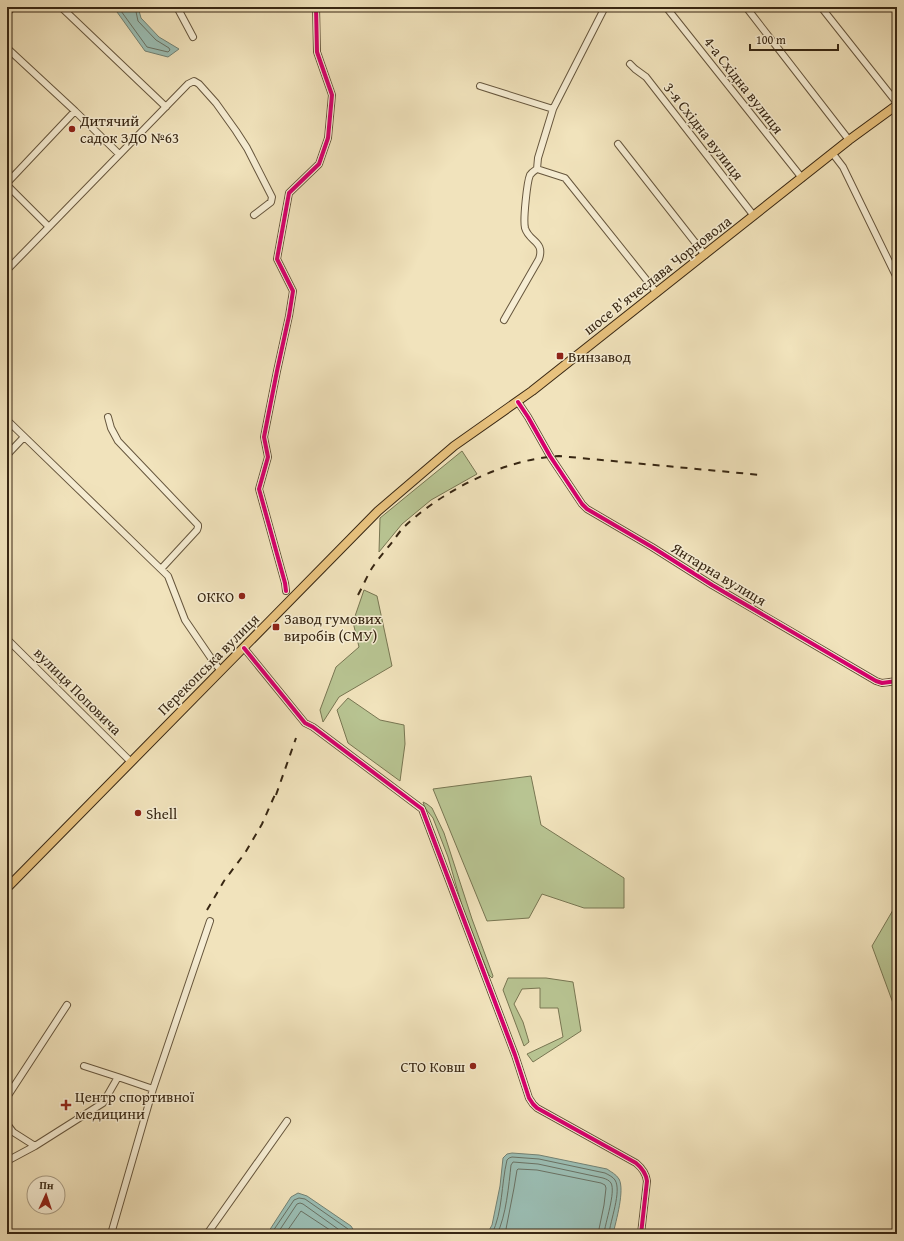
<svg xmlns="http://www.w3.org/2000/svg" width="904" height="1241" viewBox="0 0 904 1241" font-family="'Gentium Book Plus',serif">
	<rect width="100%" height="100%" fill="#f1e3bc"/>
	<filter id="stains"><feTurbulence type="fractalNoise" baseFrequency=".005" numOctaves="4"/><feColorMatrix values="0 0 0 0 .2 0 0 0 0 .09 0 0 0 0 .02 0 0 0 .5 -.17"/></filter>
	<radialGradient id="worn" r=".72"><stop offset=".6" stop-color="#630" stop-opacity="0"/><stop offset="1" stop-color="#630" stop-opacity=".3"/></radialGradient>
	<path fill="#b8c492" stroke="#787652" d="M462 451 477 474 431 500 402 524 379 552 380 518Z
		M364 590 377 596 392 666 339 697 323 722 320 710 336 667 359 647 353 622Z
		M348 698 380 720 404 725 405 744 400 781 348 743 337 710Z
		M531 776 541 825 624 878V908H584L542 894 529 918 487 921 433 789Z
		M423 802 427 804 432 808 444 833 472 919 493 976 492 978 489 975 462 906 448 857 433 818 425 808Z
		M897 906V1014L872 946 893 910Z
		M508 978H546L573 982 581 1031 533 1062 527 1054 563 1037 558 1008H540V988L522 989 514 1004 523 1022 529 1042 524 1046 503 990Z"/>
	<path fill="#9bbeb4" stroke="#738274" d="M117 7H138L141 18 159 37 179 49 168 57 145 51 117 12Z
		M512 1153 539 1155 607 1169C611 1172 616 1174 619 1179 625 1190 616 1221 613 1234H487L492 1225 500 1186 503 1158 507 1154Z
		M298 1193 307 1196 351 1226 356 1234H267L291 1197Z"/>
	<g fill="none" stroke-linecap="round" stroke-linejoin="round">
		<path stroke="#6a7264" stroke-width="1" d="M120 7 121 11 147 47 168 52 170 50 169 48 156 40 138 21 135 7
			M271 1234 294 1200 299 1198 305 1199 348 1229 351 1234
			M277 1234 297 1204 300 1203 303 1204 345 1234
			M285 1234 301 1211 336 1234
			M492 1234C503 1211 501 1185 507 1160L509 1158 512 1157 539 1159 605 1173C609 1175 613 1177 615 1180 622 1191 610 1221 609 1234
			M497 1234C506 1217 509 1184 511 1165L513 1162 538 1164 603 1178C606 1179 609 1180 611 1183 616 1192 605 1223 604 1234
			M504 1234 506 1229 514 1188 517 1170 518 1169 537 1170 601 1183 605 1185 606 1188 604 1205 598 1234"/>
		<defs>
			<path id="minor" d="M61 7 166 107
				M177 7 193 37
				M666 7 802 178
				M746 7 849 140
				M821 7 897 103
				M7 13 13 7
				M7 48 75 111 119 154
				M630 64 635 69 646 77 754 216
				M480 86 553 109
				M618 144 705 255
				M833 154 843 167 897 278
				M537 169 538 158 553 109 605 7
				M537 169 565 178 657 293
				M7 183 75 111
				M7 185 49 227
				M7 270 188 84 194 81 199 84 216 103 236 131 247 148 272 197 271 202 254 215
				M504 320 539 259C545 241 529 242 525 228 523 220 527 182 530 175 532 172 534 171 537 169
				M518 402 528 417 550 456 582 504 587 509 652 547 712 585 876 681 882 683 897 681
				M108 417 111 428 118 441 198 525V527L197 530 161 569
				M7 420 168 576 185 620 213 661 221 671
				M7 455 24 437
				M286 591 285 583 259 489 268 457 264 437 277 371 289 316 293 291 277 259 289 193 319 164 328 138 332 95 317 52 316 7
				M7 639 131 762
				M244 648 305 723 313 727 422 809 515 1055 529 1098 533 1104 537 1108 636 1163C642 1168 646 1173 647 1181L641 1234
				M118 1077 153 1089 210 921
				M7 1097 67 1005
				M7 1124 13 1132 35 1146 7 1161
				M35 1146 103 1103 118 1077 84 1066
				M111 1234 153 1089
				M207 1234 287 1121"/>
			<path id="major" d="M7 888 378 511 454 446 532 391 849 140 897 105"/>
		</defs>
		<use href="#minor" stroke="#66563d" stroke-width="8"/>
		<use href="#major" stroke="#382713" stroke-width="10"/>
		<use href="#minor" stroke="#f6edd3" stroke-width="6"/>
		<use href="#major" stroke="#e8c27e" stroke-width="8"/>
		<path stroke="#382713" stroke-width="2" stroke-dasharray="7 7" stroke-linecap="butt" d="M358 595C363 586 367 576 372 568 378 559 386 550 393 541 396 537 400 531 404 527 443 490 505 459 559 456L761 475
			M276 795 296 738
			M207 910 224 881 245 853 262 824 277 790"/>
		<defs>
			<path id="cycleway" d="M518 402 528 417 550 456 582 504 587 509 652 547 712 585 876 681 882 683 897 681
				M286 591 285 583 259 489 268 457 264 437 277 371 289 316 293 291 277 259 289 193 319 164 328 138 332 95 317 52 316 7
				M244 648 305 723 313 727 422 809 515 1055 529 1098 533 1104 537 1108 636 1163C642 1168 646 1173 647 1181L641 1234"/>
		</defs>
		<use href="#cycleway" stroke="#f6edd3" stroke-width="6"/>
		<use href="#cycleway" stroke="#d6006c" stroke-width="4"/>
	</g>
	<g fill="#8f2418" stroke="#f6edd3" stroke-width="1.5">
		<circle cx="72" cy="129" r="4"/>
		<rect x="556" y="352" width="8" height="8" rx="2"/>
		<circle cx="242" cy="596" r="4"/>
		<rect x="272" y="623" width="8" height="8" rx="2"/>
		<circle cx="138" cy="813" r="4"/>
		<circle cx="473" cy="1066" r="4"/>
		<path d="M64 1099h4v4h4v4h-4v4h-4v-4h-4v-4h4z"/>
	</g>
	<g text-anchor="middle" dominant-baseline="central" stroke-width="3" stroke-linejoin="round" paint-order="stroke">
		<g font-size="15" fill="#382713" stroke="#f6edd3">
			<text transform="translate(744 85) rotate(52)">4-а Східна вулиця</text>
			<text transform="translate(704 131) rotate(52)">3-я Східна вулиця</text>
			<text transform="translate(657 275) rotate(-38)">шосе В'ячеслава Чорновола</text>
			<text transform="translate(719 574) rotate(31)">Янтарна вулиця</text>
			<text transform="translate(208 664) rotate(-45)">Перекопська вулиця</text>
			<text transform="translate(78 691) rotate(45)">вулиця Поповича</text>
		</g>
		<g font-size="15" fill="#382713" stroke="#f6edd3" text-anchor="start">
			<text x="80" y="120">Дитячий<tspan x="80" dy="17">садок ЗДО №63</tspan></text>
			<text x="568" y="356">Винзавод</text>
			<text x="234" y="596" text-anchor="end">ОККО</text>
			<text x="284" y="618">Завод гумових<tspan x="284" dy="17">виробів (СМУ)</tspan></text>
			<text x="146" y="813">Shell</text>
			<text x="465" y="1066" text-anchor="end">СТО Ковш</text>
			<text x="75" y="1096">Центр спортивної<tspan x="75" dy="17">медицини</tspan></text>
		</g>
	</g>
	<rect width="904" height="1241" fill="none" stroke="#f1e3bc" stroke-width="24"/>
	<rect x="8" y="8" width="888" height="1225" fill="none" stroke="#382713" stroke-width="2"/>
	<rect x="12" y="12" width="880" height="1217" fill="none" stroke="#382713"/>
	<g transform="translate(46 1195) rotate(3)"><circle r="19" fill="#f6edd3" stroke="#aa9e86"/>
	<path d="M0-3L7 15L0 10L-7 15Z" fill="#8f2418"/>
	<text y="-6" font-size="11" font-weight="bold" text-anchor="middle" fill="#382713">Пн</text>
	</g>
	<path d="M750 44v6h88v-6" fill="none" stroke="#382713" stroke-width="2"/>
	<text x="756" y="44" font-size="12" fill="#382713" stroke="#f6edd3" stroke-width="3" paint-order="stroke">100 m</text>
	<rect width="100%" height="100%" filter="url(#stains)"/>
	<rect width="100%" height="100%" fill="url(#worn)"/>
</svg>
